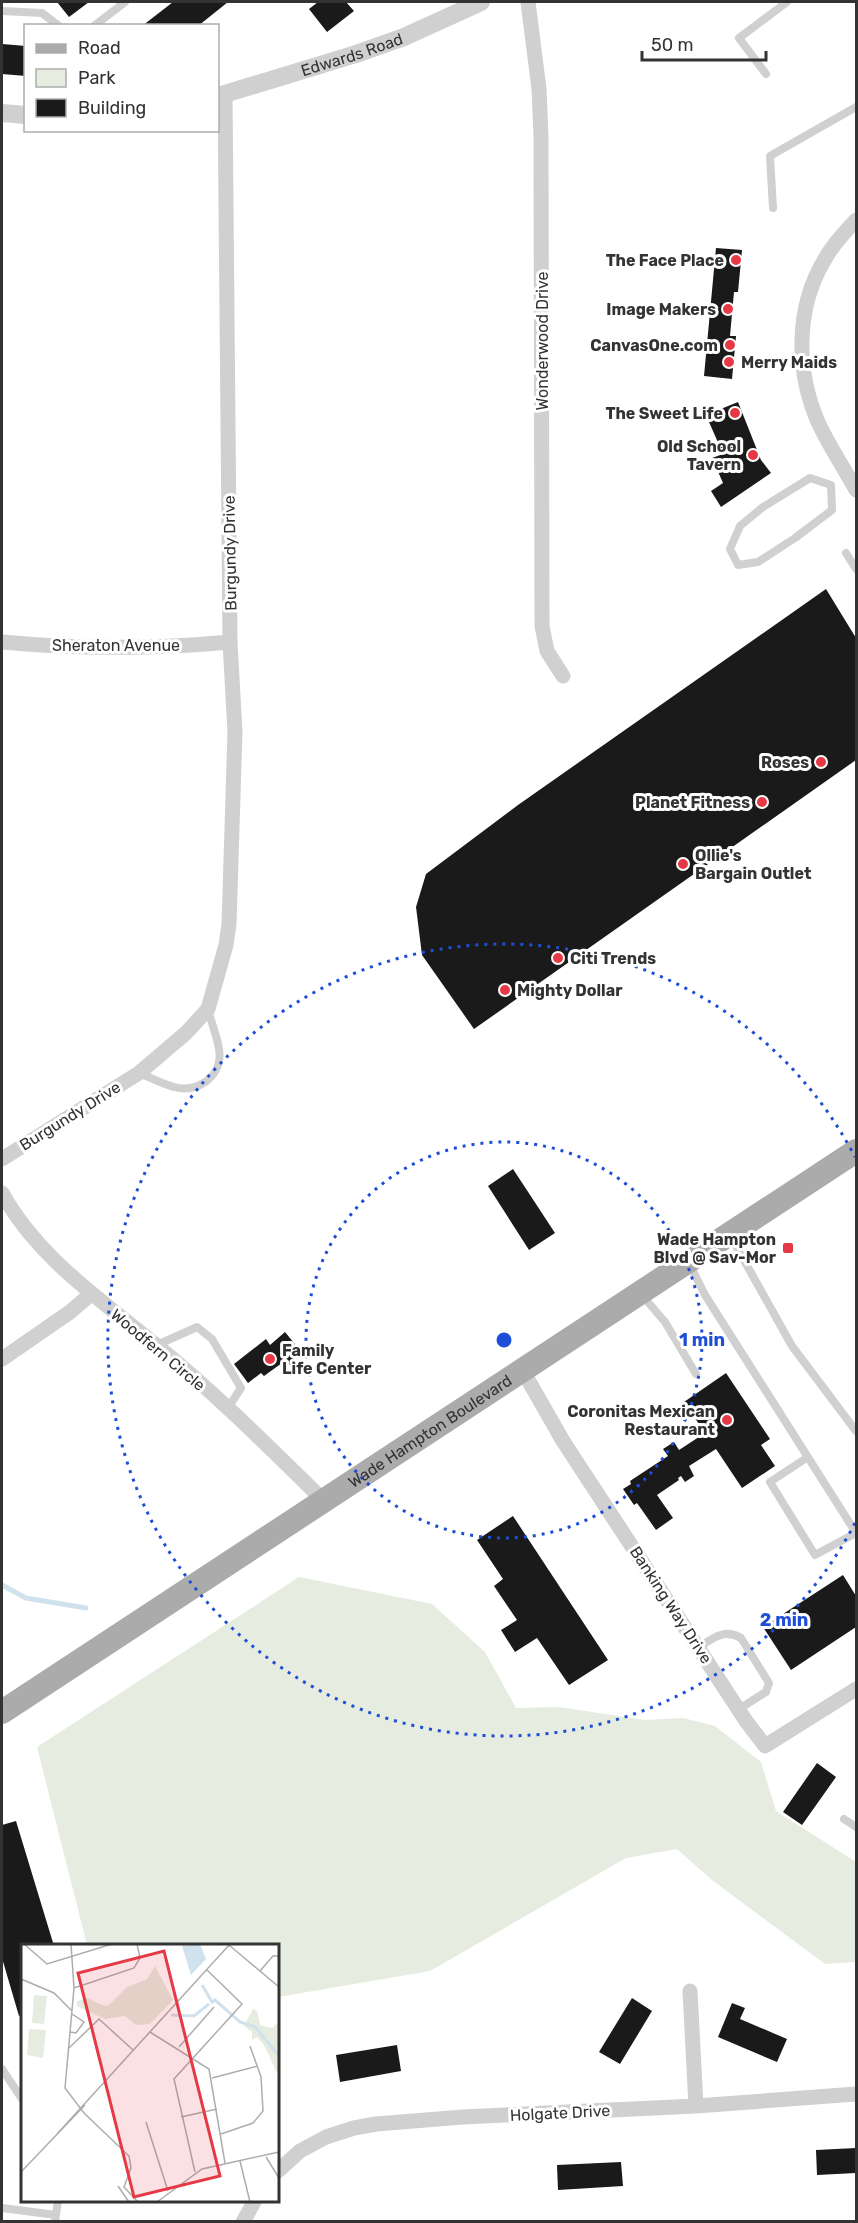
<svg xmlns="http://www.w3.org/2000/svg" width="858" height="2223" viewBox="0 0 858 2223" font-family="Rubik,sans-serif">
	<rect width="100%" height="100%" fill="#fff"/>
	<path fill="#e6ecdf" d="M299 1577 432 1604 485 1652 516 1708 559 1707 645 1720 683 1718 715 1726 761 1762 776 1811 856 1862V1962L825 1964 712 1880 677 1849 626 1858 430 1971 278 1997V1946L87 1945 37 1747Z"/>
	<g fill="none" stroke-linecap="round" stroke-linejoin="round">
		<path stroke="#cfe2ee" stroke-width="5" d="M2 1585 26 1598 86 1608"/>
	</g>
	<path fill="#1a1a1a" d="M57 2H89L69 17Z
		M173 2H228L198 26H142Z
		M318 2H346L354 11 327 32 309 9Z
		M2 44 26 46V76L2 74Z
		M716 248 742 250 738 292H734L730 336H736L732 379 704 376Z
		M738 402 761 460 771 473 721 507 711 491 723 483 712 458 723 454 706 415Z
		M826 589 856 638V760L474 1029 422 955 416 907 426 874 518 805Z
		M513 1169 555 1233 529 1250 488 1186Z
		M285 1332 303 1354 286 1368 282 1363 264 1376 261 1373 248 1383 234 1364 266 1339 270 1345Z
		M726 1373 770 1439 761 1445 775 1466 742 1488 716 1449 689 1466 694 1476 685 1482 681 1476 678 1478 679 1480 657 1495 673 1518 656 1530 637 1503 634 1505 623 1489 631 1484 630 1481 668 1456 663 1449 674 1442 679 1450 705 1433 684 1402Z
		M513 1516 608 1660 569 1685 537 1638 515 1652 501 1630 517 1620 494 1586 503 1579 477 1540Z
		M843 1575 856 1596V1627L791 1670 763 1627Z
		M817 1763 836 1777 802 1825 783 1812Z
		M16 1821 54 1946H22V2015L19 2016 2 1958V1825Z
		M632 1998 652 2011 620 2064 599 2052Z
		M732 2003 745 2008 740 2019 787 2039 777 2062 718 2037Z
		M397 2045 401 2071 340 2082 336 2055Z
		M856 2148V2173L817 2175 816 2150Z
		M621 2162 623 2186 558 2190 557 2165Z"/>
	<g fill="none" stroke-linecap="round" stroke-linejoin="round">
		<path stroke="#d0d0d0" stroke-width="8" d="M2 11 42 13 59 26
			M94 26 125 2
			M766 74 739 38 787 2
			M773 208 770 156 856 107
			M810 478 831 485 832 510 795 538 758 562 738 565 730 549 740 526 763 507Z
			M846 553 856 569
			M139 1073C150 1077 162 1084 174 1087 198 1094 224 1075 219 1049 217 1036 211 1022 208 1009
			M731 1237 792 1346 856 1431
			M689 1263 705 1295 856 1533 815 1555 770 1482 808 1457
			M641 1294 665 1322 696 1374
			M157 1345 197 1327 212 1339 241 1388 228 1408
			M699 1647C713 1638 725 1628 741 1638L769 1683 766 1692 739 1709
			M844 1819 856 1827
			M2 2069 22 2099
			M2 2208 56 2215
			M55 2222 58 2200"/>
		<path stroke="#d0d0d0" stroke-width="15" d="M528 2 539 89 541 137 542 626 547 651 563 676
			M856 220C845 232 833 244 825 259 795 308 796 371 818 422 829 446 844 468 856 490
			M2 642C77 649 155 649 230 642
			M2 1159 139 1073 186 1033 208 1009 226 945 229 924 235 732 230 642 225 95
			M2 1193C38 1258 100 1299 156 1345 215 1393 269 1447 323 1500
			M2 1359 70 1312 91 1294
			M523 1371 563 1441 746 1721 765 1746 856 1689
			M690 1991 696 2106
			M278 2171 300 2151 326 2137 354 2128 376 2124 463 2117 696 2106 856 2094
			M243 2222 255 2200"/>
		<g stroke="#d0d0d0" stroke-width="18">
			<path id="s1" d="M218 96 356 54 404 37 481 2"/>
			<path d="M2 113 26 115"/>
		</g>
		<path stroke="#ababab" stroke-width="24" id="s2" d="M2 1712 856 1151"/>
	</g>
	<g fill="none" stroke="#1d4ed8" stroke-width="3" stroke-dasharray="3 6">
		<circle cx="504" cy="1340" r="198"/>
		<path d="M855 1523A396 396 0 1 1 855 1157"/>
	</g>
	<g fill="#e63946" stroke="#fff" stroke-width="2">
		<circle cx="736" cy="260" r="6"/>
		<circle cx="728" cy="309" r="6"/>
		<circle cx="730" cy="345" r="6"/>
		<circle cx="729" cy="362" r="6"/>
		<circle cx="735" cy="413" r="6"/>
		<circle cx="753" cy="455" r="6"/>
		<circle cx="821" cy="762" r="6"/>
		<circle cx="762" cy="802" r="6"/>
		<circle cx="683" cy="864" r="6"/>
		<circle cx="558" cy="958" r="6"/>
		<circle cx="505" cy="990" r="6"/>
		<rect x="782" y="1242" width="12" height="12" rx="3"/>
		<circle cx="270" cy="1359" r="6"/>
		<circle cx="727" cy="1420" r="6"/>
	</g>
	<g text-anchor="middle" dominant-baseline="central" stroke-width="6" stroke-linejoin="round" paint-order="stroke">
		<g font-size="16" fill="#333" stroke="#fff">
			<text stroke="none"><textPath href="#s1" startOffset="140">Edwards Road</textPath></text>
			<text transform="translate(542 341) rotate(-90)">Wonderwood Drive</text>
			<text transform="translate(230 553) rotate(-91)">Burgundy Drive</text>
			<text x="116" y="645">Sheraton Avenue</text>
			<text transform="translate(70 1116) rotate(-32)">Burgundy Drive</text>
			<text transform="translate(158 1350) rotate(40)">Woodfern Circle</text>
			<text stroke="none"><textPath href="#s2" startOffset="512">Wade Hampton Boulevard</textPath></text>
			<text transform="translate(671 1605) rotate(57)">Banking Way Drive</text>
			<text transform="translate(560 2113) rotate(-3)">Holgate Drive</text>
		</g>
		<g font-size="16" font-weight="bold" fill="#333" stroke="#fff" text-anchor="end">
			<text x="724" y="260">The Face Place</text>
			<text x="716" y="309">Image Makers</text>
			<text x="718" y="345">CanvasOne.com</text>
			<text x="741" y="362" text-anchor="start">Merry Maids</text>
			<text x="723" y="413">The Sweet Life</text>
			<text x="741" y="446">Old School<tspan x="741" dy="18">Tavern</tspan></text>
			<text x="809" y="762">Roses</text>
			<text x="750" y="802">Planet Fitness</text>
			<text x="695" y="855" text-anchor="start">Ollie's<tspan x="695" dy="18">Bargain Outlet</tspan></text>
			<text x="570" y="958" text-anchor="start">Citi Trends</text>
			<text x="517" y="990" text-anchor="start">Mighty Dollar</text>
			<text x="776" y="1239">Wade Hampton<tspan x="776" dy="18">Blvd @ Sav-Mor</tspan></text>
			<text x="282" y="1350" text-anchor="start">Family<tspan x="282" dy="18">Life Center</tspan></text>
			<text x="715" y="1411">Coronitas Mexican<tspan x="715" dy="18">Restaurant</tspan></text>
		</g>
	</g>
	<g transform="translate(21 1944)">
		<rect width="258" height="258" fill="#fff"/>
		<path d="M134 22 152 56 129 80 115 81 104 72 84 75 56 62V57L66 54 84 62 89 60 106 43 126 35ZM13 51 26 52 23 80 11 79ZM232 65 236 67 239 81 251 84 258 78V133L243 101 236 93 231 96V88L223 82ZM8 85 25 86 22 114 6 111Z" fill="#e6ecdf"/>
		<path d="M179 0 185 15 170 31 161 2Z" fill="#cfe2ee"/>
		<path fill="none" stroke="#cfe2ee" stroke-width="3" d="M181 41 191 58 194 56 219 78 234 83 258 112M150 71 173 72 188 60"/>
		<path fill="none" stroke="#adadad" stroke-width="1.5" d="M3 0 26 20 91 0M50 0 53 44 44 144 63 169 108 212 110 224 103 243 117 258M208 1 258 43M239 27 252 12H258M0 35 33 49 51 67M53 44 113 24 119 14 116 0M49 88 55 89 63 78 51 70M129 88 188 125 204 219M158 103 193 63M47 105 78 75 112 106M191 134 237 122M160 173 196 165M125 178 147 247M36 190 209 0M200 190 232 179 242 167 240 133 229 102M245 213 258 234M219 217 229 258M0 228 64 161M174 228 153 135 221 60 186 26M97 242 108 258M136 258 181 225 258 208"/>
		<path fill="#e63946" fill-opacity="0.15" stroke="#e63946" stroke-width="3" d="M143 7 199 232 113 253 57 29Z"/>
		<rect width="258" height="258" fill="none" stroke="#333" stroke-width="3"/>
	</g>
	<circle cx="504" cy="1340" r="9" fill="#1d4ed8" stroke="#fff" stroke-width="3"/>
	<g font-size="18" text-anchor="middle" font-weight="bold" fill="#1d4ed8" stroke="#fff" stroke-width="6" stroke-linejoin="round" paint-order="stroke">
		<text x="702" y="1346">1 min</text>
		<text x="784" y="1626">2 min</text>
	</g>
	<rect width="858" height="2223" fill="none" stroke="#333333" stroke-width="6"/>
	<rect x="24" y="24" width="195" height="108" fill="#ffffff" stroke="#adadad" stroke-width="1.5"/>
	<rect x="36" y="44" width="30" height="9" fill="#ababab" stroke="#adadad" stroke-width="1.5"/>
	<text x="78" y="54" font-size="18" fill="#333333">Road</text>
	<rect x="36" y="69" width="30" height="18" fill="#e6ecdf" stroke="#adadad" stroke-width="1.5"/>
	<text x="78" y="84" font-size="18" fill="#333333">Park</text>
	<rect x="36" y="99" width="30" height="18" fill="#1a1a1a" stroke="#adadad" stroke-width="1.5"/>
	<text x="78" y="114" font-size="18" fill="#333333">Building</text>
	<path d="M642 51v9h124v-9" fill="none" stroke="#333333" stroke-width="3"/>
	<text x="651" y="51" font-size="18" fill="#333333" stroke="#ffffff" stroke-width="4.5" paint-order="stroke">50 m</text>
</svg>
